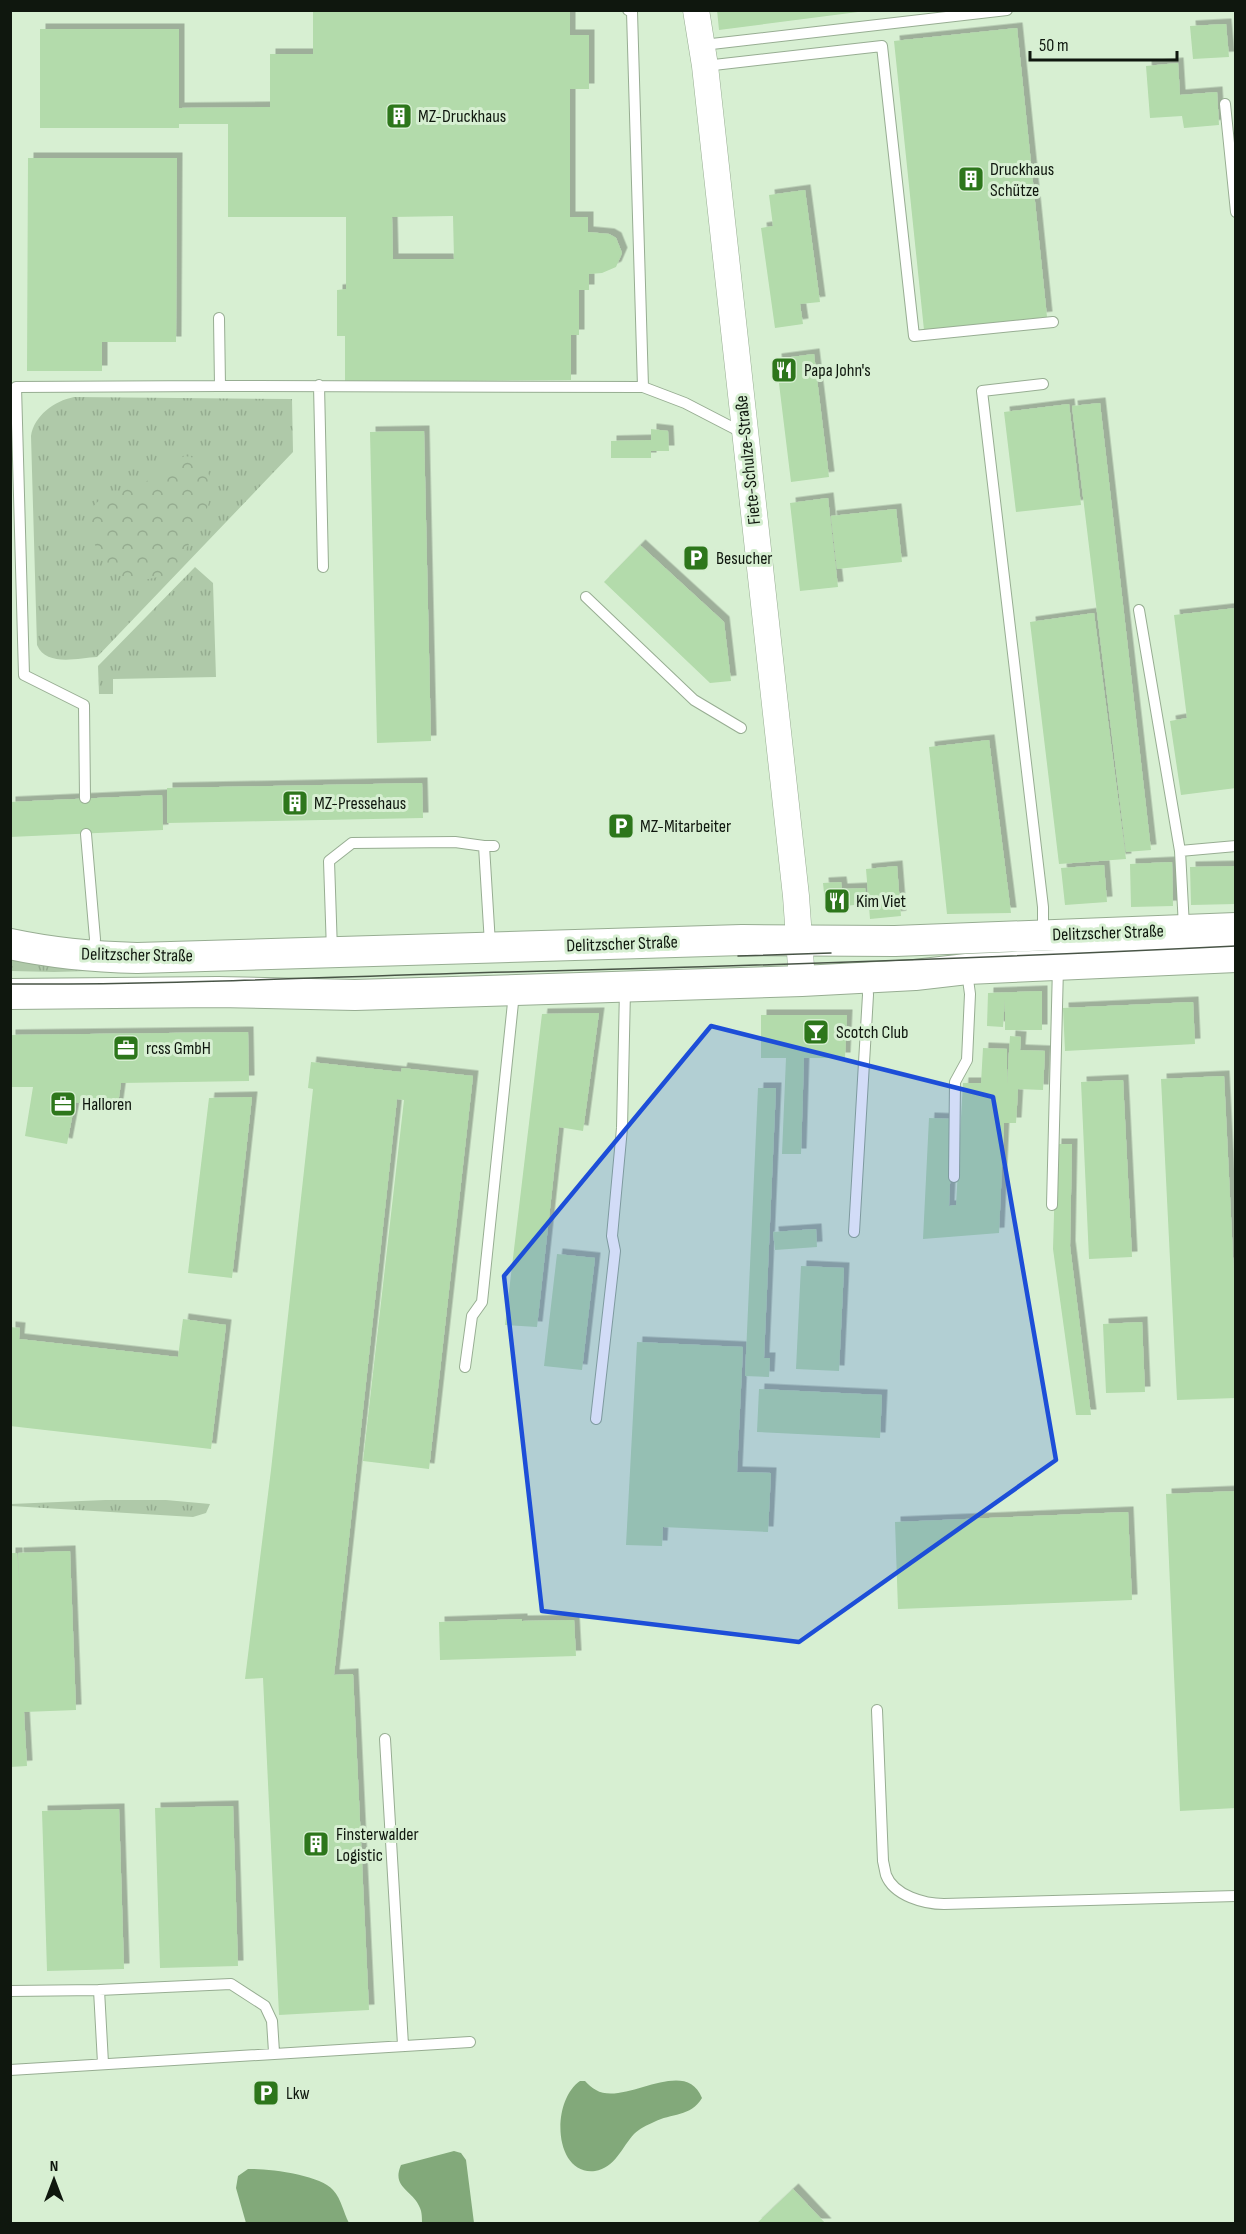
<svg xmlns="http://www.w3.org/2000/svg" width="1246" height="2234" viewBox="0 0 1246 2234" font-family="'Sofia Sans Condensed',sans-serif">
	<defs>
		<pattern id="grass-tufts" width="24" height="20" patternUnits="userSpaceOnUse" patternTransform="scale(1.5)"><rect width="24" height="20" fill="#afc9a9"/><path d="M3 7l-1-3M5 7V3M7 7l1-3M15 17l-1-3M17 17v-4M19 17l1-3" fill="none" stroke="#95ac90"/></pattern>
		<pattern id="forest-crowns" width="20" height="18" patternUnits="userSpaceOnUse" patternTransform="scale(1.5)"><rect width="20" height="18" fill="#afc9a9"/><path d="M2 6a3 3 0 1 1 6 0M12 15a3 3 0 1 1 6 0" fill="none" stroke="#95ac90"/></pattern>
		<filter id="shadow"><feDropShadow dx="5.5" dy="-5.5" stdDeviation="0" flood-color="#0004"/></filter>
	</defs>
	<rect width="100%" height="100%" fill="#d7efd2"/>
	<path fill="url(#grass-tufts)" d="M74 397 292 399 293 452 97 657C78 658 46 667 37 645L31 436C34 416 54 401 74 397Z
		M195 567 213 583 216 677 113 679V694H99L98 666Z
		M10 958 332 964 54 972 11 971Z
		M105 1500H166L210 1504 206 1513 193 1517 11 1506V1504Z"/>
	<path fill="url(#forest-crowns)" d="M185 456C200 458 207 464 210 479 215 511 191 539 176 565 169 574 164 576 153 578 144 580 136 582 126 579 103 570 73 519 100 500 109 494 135 487 147 481 161 474 170 461 185 456Z"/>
	<path fill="#82a97a" d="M580 2081H585C588 2084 592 2088 596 2090 624 2107 685 2055 702 2098 691 2117 671 2113 654 2122 647 2125 639 2129 634 2134 622 2147 615 2168 595 2171 554 2176 550 2102 580 2081Z
		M454 2151 461 2153 466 2160 474 2223H422C422 2219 422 2212 420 2208 413 2190 391 2188 401 2165Z
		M248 2169C267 2168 321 2175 333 2190 342 2200 343 2212 349 2223H246L236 2188 238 2176Z"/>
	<path fill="#b3dbab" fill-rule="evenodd" filter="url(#shadow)" d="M313 10H570V35H589V89H570V217H588V232L609 234 616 238 622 253 616 267 602 273 589 274V290H579V335H571V380L345 382V336H337V290L346 289V217H228V124H179V128H40V29H179V108L270 107V54H313ZM453 216 454 259H393L392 217Z
		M717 10H858V12L719 30Z
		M1226 24 1229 57 1193 59 1190 26Z
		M1017 28 1047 317 924 330 894 41Z
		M1178 63 1180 95 1217 92 1219 125 1184 128 1182 116 1150 118 1146 66Z
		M28 158H177L176 342H102V371H27Z
		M805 190 820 302 800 304 803 324 775 328 761 228 773 226 769 195Z
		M814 354 829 477 791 482 776 359Z
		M1100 403 1151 850 1126 852 1072 406Z
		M1069 404 1081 505 1016 512 1004 412Z
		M651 429 668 431 669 451H651V458H611V441L651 440Z
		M424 431 431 741 377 743 370 432Z
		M828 498 838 587 800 591 790 503Z
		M896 509 902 562 837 569 831 516Z
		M640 545 724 622 731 681 710 683 604 582Z
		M1236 608V788L1181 795 1170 721 1187 718 1174 615Z
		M1094 613 1126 859 1059 864 1030 622Z
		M989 740 1011 913 947 914 929 747Z
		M422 783 423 818 167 823V788Z
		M162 795 163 830 10 837V802Z
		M1172 862 1173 906 1131 907 1130 864Z
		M1104 865 1107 902 1065 905 1061 868Z
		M897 866 901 916 870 919 866 869Z
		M1236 866V904L1191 905 1190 867Z
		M841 882 842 889 865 888 867 904 843 906 844 911 826 912 823 883Z
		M1042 991V1030H1005V998L1003 1027 987 1026 988 993Z
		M1193 1002 1195 1044 1065 1051 1063 1008Z
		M599 1013 583 1131 559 1127 537 1327 505 1325 542 1014Z
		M761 1015H847L845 1058H804L801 1154H782L786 1058H761Z
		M248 1032 249 1081 121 1083 117 1111 75 1102 67 1144 25 1136 33 1087H10V1035Z
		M1010 1036 1021 1037 1020 1050 1045 1051 1043 1090 1018 1089 1016 1123H1004L999 1233 923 1239 929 1118 953 1119 949 1206 956 1205 963 1083H981L983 1048 1007 1049V1085Z
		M311 1062 401 1072 402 1068 473 1076 429 1469 363 1461 404 1100 397 1099 334 1675 353 1674 369 2010 279 2015 263 1678 245 1679 271 1470 313 1089 308 1088Z
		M1224 1076 1236 1317V1398L1177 1400 1161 1079Z
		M1123 1080 1132 1257 1089 1259 1081 1082Z
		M758 1088H776L764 1358H770L769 1377 745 1376Z
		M252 1097 232 1278 188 1273 209 1098Z
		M1056 1144H1072L1070 1246 1091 1415H1076L1053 1249Z
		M816 1229 817 1247 775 1250 773 1232Z
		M557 1254 595 1258 582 1370 544 1366Z
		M801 1266 844 1268 839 1371 796 1369Z
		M183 1319 226 1325 211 1449 10 1426V1327L20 1328 19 1339 178 1357Z
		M1142 1322 1145 1392 1106 1393 1103 1324Z
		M637 1342 743 1347 737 1472 771 1473 768 1532 663 1527 662 1546 626 1545Z
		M759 1389 882 1395 880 1438 757 1432Z
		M1236 1491V1808L1180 1811 1166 1494Z
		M1128 1512 1132 1600 898 1609 895 1522Z
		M70 1551 76 1710 24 1712 27 1766 10 1767V1553H17L20 1591 18 1553Z
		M522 1619V1621L574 1620 576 1656 440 1660 439 1622Z
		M233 1806 238 1966 160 1968 155 1808Z
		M119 1809 124 1969 47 1971 42 1811Z
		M793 2189 826 2224H756Z"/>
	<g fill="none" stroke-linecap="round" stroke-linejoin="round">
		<defs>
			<path id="service" d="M628 10 632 12 643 387 685 403 743 433
				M703 45 1007 10
				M705 66 882 46 914 336 1053 322
				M1225 104 1236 212
				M219 318 220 386 643 387
				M1043 384 982 391 1043 907V933
				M319 385 323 567
				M586 597 694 700 741 728
				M1139 610 1180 851
				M85 798 84 705 24 675 16 387 220 386
				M86 834 95 939 93 953
				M1184 927 1180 851 1236 846
				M490 944 484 846H494
				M332 951 329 861 352 843 455 842 484 846
				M954 1177 955 1082 967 1060 970 994 967 972
				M1052 1205 1058 967
				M854 1232 868 995 867 980
				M465 1367 472 1316 482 1302 514 993
				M596 1419 615 1251 612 1236 622 1128 625 990
				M877 1710 883 1861C884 1865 885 1871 886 1875 894 1896 925 1904 944 1904L1236 1896
				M385 1739 403 2045
				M99 1990 103 2063
				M10 1991 99 1990 231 1984 265 2006 272 2021 274 2052
				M10 2070 470 2042"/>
			<path id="tertiary" d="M696 10 705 66 796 896 802 981"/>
			<path id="secondary" d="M10 944C52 953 94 957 137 958L742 940 895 941 1236 928
				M10 994 218 992 355 995 802 981 915 975 967 969 1236 957"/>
		</defs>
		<use href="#service" stroke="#97ad92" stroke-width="12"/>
		<use href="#tertiary" stroke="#97ad92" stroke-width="27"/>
		<use href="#secondary" stroke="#97ad92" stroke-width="32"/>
		<use href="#service" stroke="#fff" stroke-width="10"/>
		<use href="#tertiary" stroke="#fff" stroke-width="26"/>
		<use href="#secondary" stroke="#fff" stroke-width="30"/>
		<path stroke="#485446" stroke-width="1.5" d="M738 956 831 953
			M10 984C177 985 343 976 509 972 751 966 994 958 1236 946"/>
	</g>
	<path fill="#1d4ed8" fill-opacity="0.2" stroke="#1d4ed8" stroke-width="4.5" stroke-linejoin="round" d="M711 1026 993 1097 1056 1460 799 1642 542 1611 504 1276Z"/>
	<defs>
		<symbol id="building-square" viewBox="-11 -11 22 22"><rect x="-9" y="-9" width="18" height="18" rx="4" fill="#2d761b" stroke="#d7efd2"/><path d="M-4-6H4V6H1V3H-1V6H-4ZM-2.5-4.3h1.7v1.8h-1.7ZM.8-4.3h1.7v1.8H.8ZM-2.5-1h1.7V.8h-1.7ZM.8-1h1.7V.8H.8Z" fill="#fff"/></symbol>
		<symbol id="restaurant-square" viewBox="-11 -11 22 22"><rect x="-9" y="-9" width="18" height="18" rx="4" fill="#2d761b" stroke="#d7efd2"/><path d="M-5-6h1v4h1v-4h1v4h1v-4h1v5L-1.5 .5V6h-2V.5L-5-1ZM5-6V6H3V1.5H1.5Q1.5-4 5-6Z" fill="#fff"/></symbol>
		<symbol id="parking-square" viewBox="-11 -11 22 22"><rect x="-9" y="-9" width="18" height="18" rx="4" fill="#2d761b" stroke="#d7efd2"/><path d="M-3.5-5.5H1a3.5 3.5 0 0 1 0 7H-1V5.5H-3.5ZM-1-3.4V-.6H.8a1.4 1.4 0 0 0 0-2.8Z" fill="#fff"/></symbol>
		<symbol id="bar-square" viewBox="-11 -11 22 22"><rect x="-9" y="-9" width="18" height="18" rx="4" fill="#2d761b" stroke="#d7efd2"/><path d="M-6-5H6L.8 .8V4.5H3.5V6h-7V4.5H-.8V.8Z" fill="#fff"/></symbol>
		<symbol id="office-square" viewBox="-11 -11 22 22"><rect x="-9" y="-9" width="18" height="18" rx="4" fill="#2d761b" stroke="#d7efd2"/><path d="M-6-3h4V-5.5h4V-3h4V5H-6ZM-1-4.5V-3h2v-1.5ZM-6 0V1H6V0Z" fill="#fff"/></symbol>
	</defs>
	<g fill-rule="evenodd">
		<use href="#building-square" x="384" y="101" width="30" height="30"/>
		<use href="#building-square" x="956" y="164" width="30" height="30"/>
		<use href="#restaurant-square" x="769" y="355" width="30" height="30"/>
		<use href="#parking-square" x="681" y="543" width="30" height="30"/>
		<use href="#building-square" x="280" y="788" width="30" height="30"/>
		<use href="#parking-square" x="606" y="811" width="30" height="30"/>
		<use href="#restaurant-square" x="822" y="886" width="30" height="30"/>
		<use href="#bar-square" x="801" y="1017" width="30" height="30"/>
		<use href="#office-square" x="111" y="1033" width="30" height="30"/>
		<use href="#office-square" x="48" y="1089" width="30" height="30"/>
		<use href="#building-square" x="301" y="1829" width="30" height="30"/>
		<use href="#parking-square" x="251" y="2078" width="30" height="30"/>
	</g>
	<g text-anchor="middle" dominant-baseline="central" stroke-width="6" stroke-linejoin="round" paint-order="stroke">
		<g font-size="18" fill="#0f170e" stroke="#d7efd2" text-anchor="start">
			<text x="418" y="116">MZ-Druckhaus</text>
			<text x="990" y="169">Druckhaus<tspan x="990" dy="21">Schütze</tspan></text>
			<text x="804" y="370">Papa John's</text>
			<text x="716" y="558">Besucher</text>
			<text x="314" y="803">MZ-Pressehaus</text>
			<text x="640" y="826">MZ-Mitarbeiter</text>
			<text x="856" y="901">Kim Viet</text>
			<text x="836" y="1032">Scotch Club</text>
			<text x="146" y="1048">rcss GmbH</text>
			<text x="82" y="1104">Halloren</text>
			<text x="336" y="1834">Finsterwalder<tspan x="336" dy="21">Logistic</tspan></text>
			<text x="286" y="2093">Lkw</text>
		</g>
		<g font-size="18" fill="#0f170e" stroke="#d7efd2">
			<text transform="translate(748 460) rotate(-96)">Fiete-Schulze-Straße</text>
			<text transform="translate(1108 933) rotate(-2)">Delitzscher Straße</text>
			<text transform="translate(622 944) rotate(-2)">Delitzscher Straße</text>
			<text transform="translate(137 955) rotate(1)">Delitzscher Straße</text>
		</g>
	</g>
	<rect width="1246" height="2234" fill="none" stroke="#0f170e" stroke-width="24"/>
	<g transform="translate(54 2180)" stroke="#d7efd2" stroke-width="4.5" paint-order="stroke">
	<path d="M0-4.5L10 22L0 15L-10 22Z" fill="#0f170e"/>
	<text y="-9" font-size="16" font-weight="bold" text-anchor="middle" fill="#0f170e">N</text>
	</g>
	<path d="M1030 51v9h147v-9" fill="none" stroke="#0f170e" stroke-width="3"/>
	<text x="1039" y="51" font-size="18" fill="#0f170e" stroke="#d7efd2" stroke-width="4.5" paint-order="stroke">50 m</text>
</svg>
